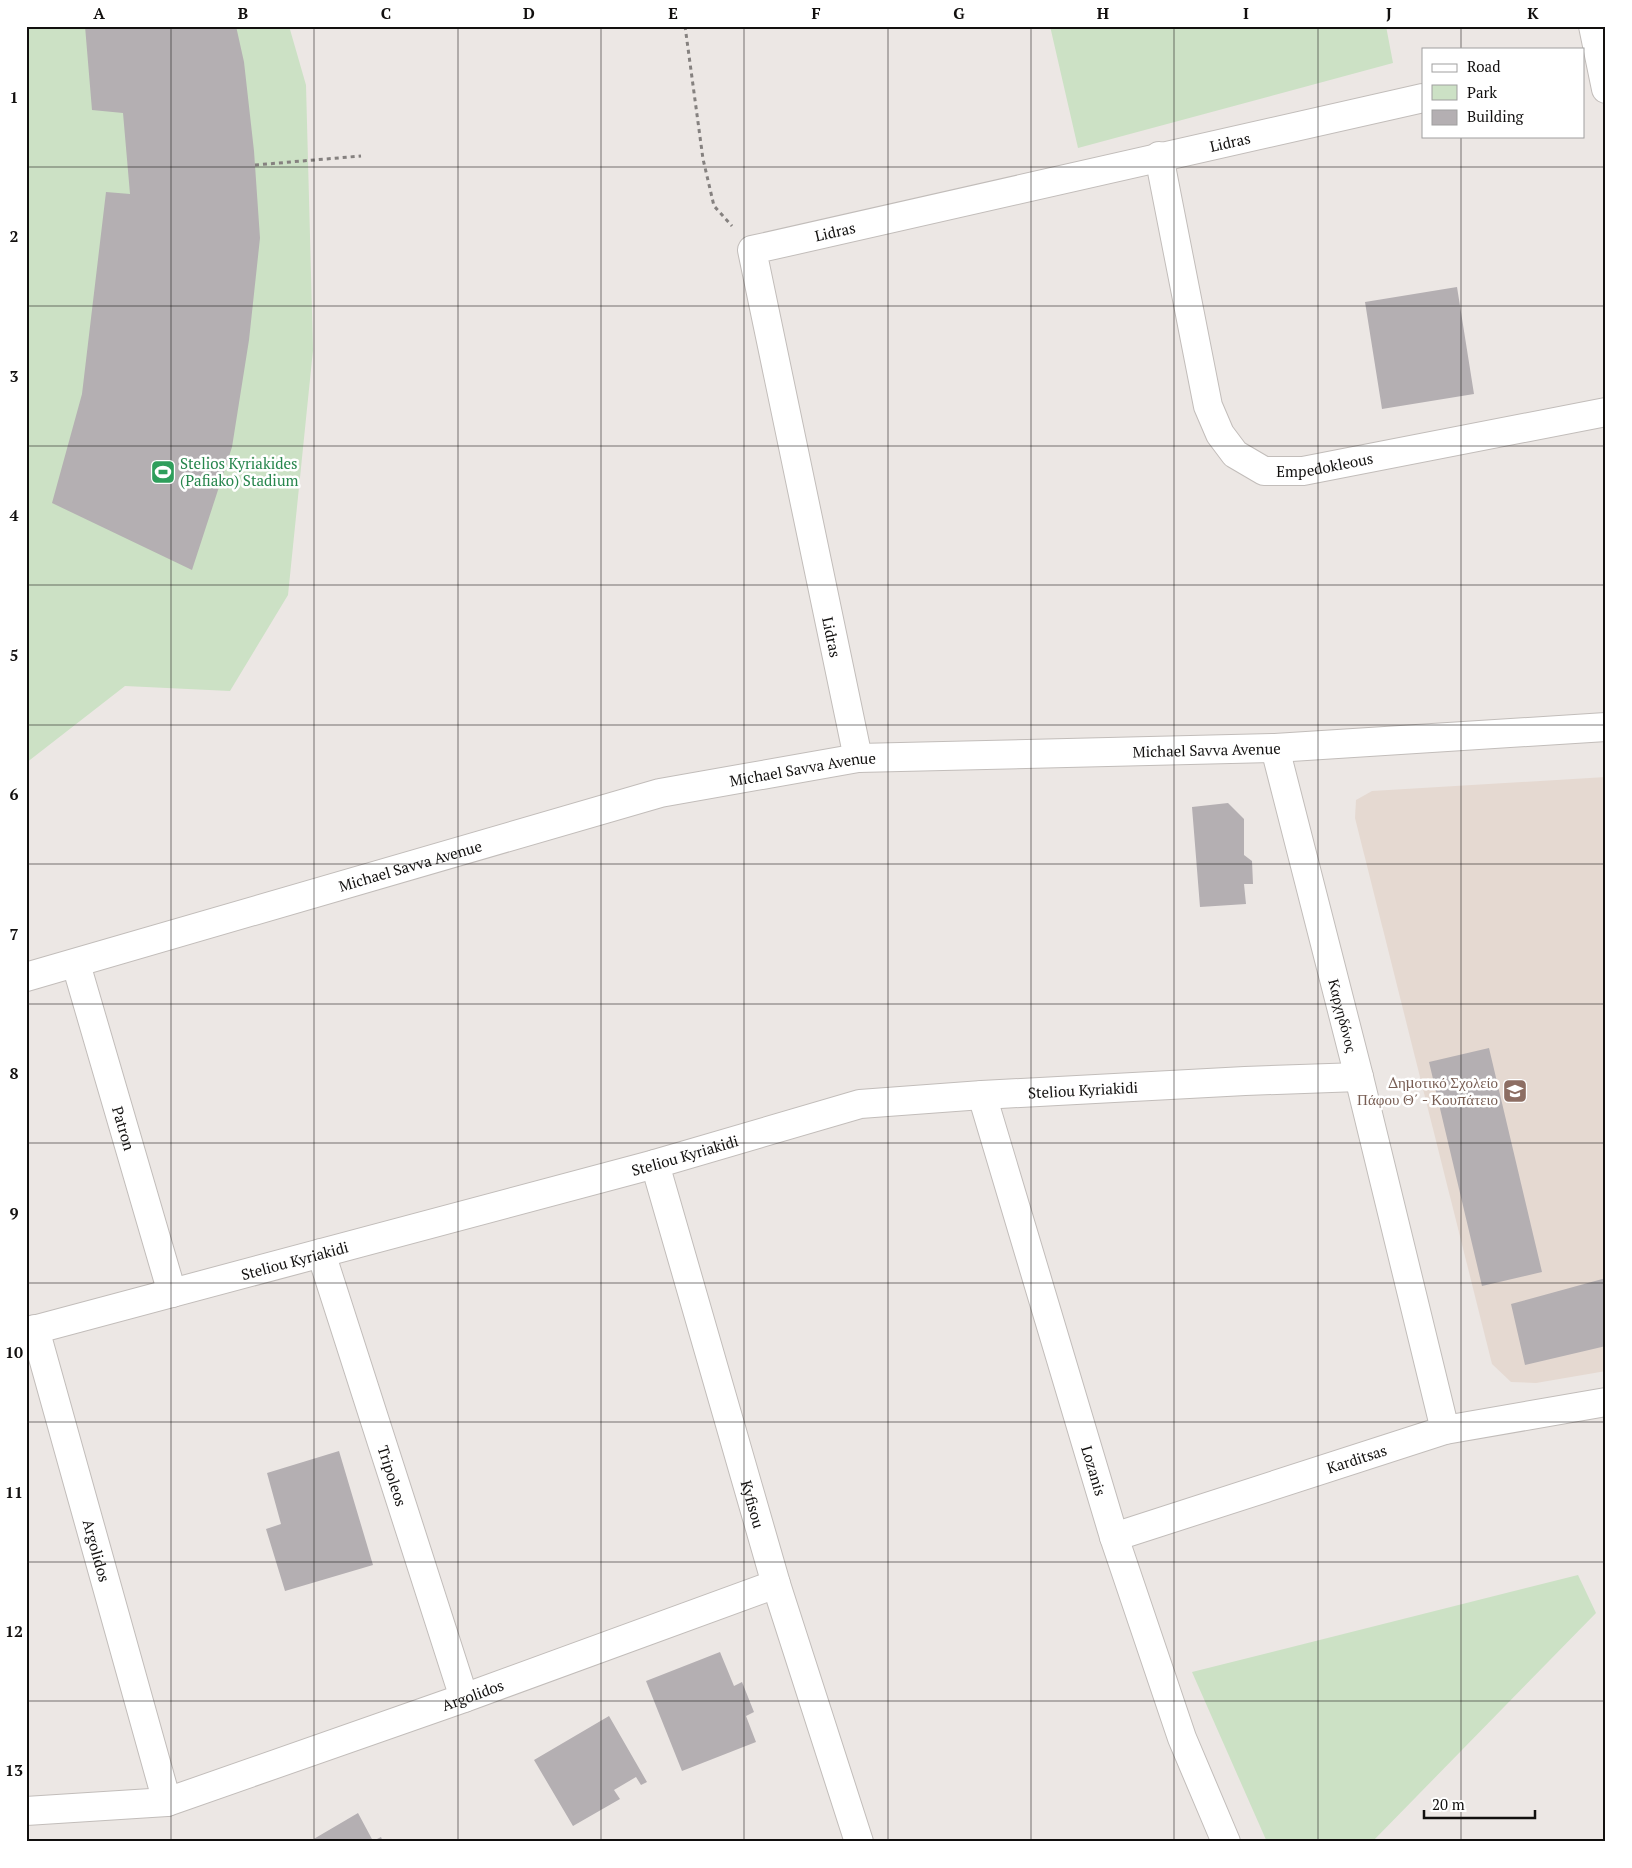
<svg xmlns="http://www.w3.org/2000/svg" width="1632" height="1868" viewBox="0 0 1632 1868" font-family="'PT Serif',serif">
	<rect width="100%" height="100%" fill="#ece7e4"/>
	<path fill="#e5d9d1" d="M1606 777V1371L1536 1383 1511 1382 1492 1364 1355 818 1356 800 1372 791Z"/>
	<path fill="#cce1c5" d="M26 26H289L306 85 313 350 288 595 230 691 125 686 26 763Z
		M1050 26H1386L1393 63 1078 148Z
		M1578 1575 1596 1613 1372 1842H1267L1192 1672Z"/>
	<path fill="#b4afb2" d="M85 26H236L244 62 254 151 260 238 249 340 232 447 192 570 52 503 82 394 106 192 130 194 123 113 92 110Z
		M1457 287 1474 394 1382 409 1365 302Z
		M1228 803 1244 819V855L1252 861 1253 884H1244L1246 904 1200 907 1192 807Z
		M1489 1048 1542 1272 1482 1286 1429 1062Z
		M1606 1278V1346L1525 1365 1511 1304Z
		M339 1451 373 1565 285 1591 266 1529 281 1524 267 1473Z
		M720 1652 734 1686 742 1682 754 1712 746 1716 756 1742 682 1771 646 1681Z
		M609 1716 647 1782 641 1785 636 1777 614 1790 620 1799 573 1826 534 1760Z
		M358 1813 373 1841 381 1837 383 1842H313L312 1840Z"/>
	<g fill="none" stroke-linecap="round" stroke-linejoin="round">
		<defs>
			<g id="minor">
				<path d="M1593 26 1606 89"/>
				<path id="s1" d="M1159 156 1208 406 1220 434 1235 454 1264 471H1303L1606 412"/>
				<path id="s2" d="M1275 748 1359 1077 1445 1430"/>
				<path id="s3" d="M858 758 752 250 1423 98"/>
				<path id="s4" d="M76 964 172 1293"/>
				<path id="s5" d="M26 977 660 793 858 758 1275 748 1606 727"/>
				<path id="s6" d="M982 1095 1114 1537 1182 1738 1226 1842"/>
				<path id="s7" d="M655 1164 776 1584 859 1842"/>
				<path id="s8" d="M321 1253 464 1698"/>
				<path id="s9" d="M35 1329 167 1802 464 1698 776 1584"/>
				<path id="s10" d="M26 1332 655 1164 860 1104 982 1095 1245 1081 1359 1077"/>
				<path id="s11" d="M1114 1537 1445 1430 1606 1402"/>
				<path d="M26 1811 167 1802"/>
			</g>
		</defs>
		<use href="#minor" stroke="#c2bdba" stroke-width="30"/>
		<path stroke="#85817f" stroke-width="3" stroke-dasharray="4 4" stroke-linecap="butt" d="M685 26 703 159 714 206 732 226
			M255 165 361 156"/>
		<use href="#minor" stroke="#fff" stroke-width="28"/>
	</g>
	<path fill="none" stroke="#12100f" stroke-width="1" stroke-opacity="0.55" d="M171 26V1842M314 26V1842M458 26V1842M601 26V1842M744 26V1842M888 26V1842M1031 26V1842M1174 26V1842M1318 26V1842M1461 26V49M1461 136V1842M26 167H1606M26 306H1606M26 446H1606M26 585H1606M26 725H1606M26 864H1606M26 1004H1606M26 1143H1606M26 1283H1606M26 1422H1606M26 1562H1606M26 1701H1606"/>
	<defs>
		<symbol id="stadium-square" viewBox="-11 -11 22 22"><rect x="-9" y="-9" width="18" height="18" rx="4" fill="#2e9e5b" stroke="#fff"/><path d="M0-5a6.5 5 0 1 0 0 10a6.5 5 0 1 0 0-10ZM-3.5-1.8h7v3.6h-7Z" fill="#fff"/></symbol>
		<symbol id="school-square" viewBox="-11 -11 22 22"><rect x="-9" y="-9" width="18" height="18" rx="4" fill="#8d6e63" stroke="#fff"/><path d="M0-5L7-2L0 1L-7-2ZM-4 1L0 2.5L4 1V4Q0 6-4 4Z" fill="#fff"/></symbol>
	</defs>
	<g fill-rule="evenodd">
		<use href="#stadium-square" x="149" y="458" width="28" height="28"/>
		<use href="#school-square" x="1501" y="1077" width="28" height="28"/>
	</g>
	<g text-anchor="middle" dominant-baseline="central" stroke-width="5" stroke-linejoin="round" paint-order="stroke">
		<g font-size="15" fill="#12100f" stroke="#fff">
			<text stroke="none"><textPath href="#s3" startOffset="1009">Lidras</textPath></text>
			<text stroke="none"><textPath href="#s3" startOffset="604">Lidras</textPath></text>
			<text stroke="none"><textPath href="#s1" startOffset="405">Empedokleous</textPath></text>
			<text transform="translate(832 637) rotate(78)">Lidras</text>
			<text stroke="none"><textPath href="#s5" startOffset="1210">Michael Savva Avenue</textPath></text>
			<text stroke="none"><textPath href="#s5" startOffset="805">Michael Savva Avenue</textPath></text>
			<text stroke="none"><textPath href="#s5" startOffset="400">Michael Savva Avenue</textPath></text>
			<text stroke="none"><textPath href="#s2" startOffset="276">Καρχηδόνος</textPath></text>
			<text stroke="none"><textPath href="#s10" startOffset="1088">Steliou Kyriakidi</textPath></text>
			<text stroke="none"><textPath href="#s4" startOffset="171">Patron</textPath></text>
			<text stroke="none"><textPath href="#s10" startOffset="682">Steliou Kyriakidi</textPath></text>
			<text stroke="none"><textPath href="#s10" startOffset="278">Steliou Kyriakidi</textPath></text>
			<text stroke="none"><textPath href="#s11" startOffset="255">Karditsas</textPath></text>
			<text stroke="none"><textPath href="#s6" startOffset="392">Lozanis</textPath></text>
			<text stroke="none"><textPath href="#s8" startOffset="234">Tripoleos</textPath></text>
			<text stroke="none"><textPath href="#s7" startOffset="354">Kyfisou</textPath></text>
			<text stroke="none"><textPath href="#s9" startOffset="230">Argolidos</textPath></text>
			<text stroke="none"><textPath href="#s9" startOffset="815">Argolidos</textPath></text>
		</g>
		<g font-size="15" fill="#27864d" stroke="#fff" text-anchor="start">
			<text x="180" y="463">Stelios Kyriakides<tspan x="180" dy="17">(Pafiako) Stadium</tspan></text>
		</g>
		<g font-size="15" fill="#785e54" stroke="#fff" text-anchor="end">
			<text x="1498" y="1082">Δημοτικό Σχολείο<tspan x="1498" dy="17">Πάφου Θ΄ - Κουπάτειο</tspan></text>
		</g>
	</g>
	<rect width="1632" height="1868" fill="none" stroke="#ffffff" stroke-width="55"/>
	<rect x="1422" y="48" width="162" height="90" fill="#ffffff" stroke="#a09f9f"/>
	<rect x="1432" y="64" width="25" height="8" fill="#ffffff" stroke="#a09f9f"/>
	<text x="1467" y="72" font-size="15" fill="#12100f">Road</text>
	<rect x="1432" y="85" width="25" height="15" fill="#cce1c5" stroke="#a09f9f"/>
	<text x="1467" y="98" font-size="15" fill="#12100f">Park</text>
	<rect x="1432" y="110" width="25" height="15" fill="#b4afb2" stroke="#a09f9f"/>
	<text x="1467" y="122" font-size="15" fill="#12100f">Building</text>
	<path d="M1424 1810v8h111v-8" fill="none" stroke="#12100f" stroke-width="2.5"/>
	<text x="1432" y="1810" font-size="15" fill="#12100f" stroke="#ffffff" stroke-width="4" paint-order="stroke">20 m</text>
	<rect x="28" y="28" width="1576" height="1812" fill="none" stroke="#12100f" stroke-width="2"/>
	<g font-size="16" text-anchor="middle" font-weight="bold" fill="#12100f">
		<text x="99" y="19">A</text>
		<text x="243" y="19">B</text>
		<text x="386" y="19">C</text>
		<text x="529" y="19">D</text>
		<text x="673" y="19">E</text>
		<text x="816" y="19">F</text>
		<text x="959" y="19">G</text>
		<text x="1103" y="19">H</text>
		<text x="1246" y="19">I</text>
		<text x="1389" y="19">J</text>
		<text x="1533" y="19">K</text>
		<text x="14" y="103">1</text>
		<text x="14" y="242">2</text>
		<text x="14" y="382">3</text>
		<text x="14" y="521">4</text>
		<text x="14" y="661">5</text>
		<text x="14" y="800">6</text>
		<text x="14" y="940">7</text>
		<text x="14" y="1079">8</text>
		<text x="14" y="1219">9</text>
		<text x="14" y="1358">10</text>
		<text x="14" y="1498">11</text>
		<text x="14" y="1637">12</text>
		<text x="14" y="1776">13</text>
	</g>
</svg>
